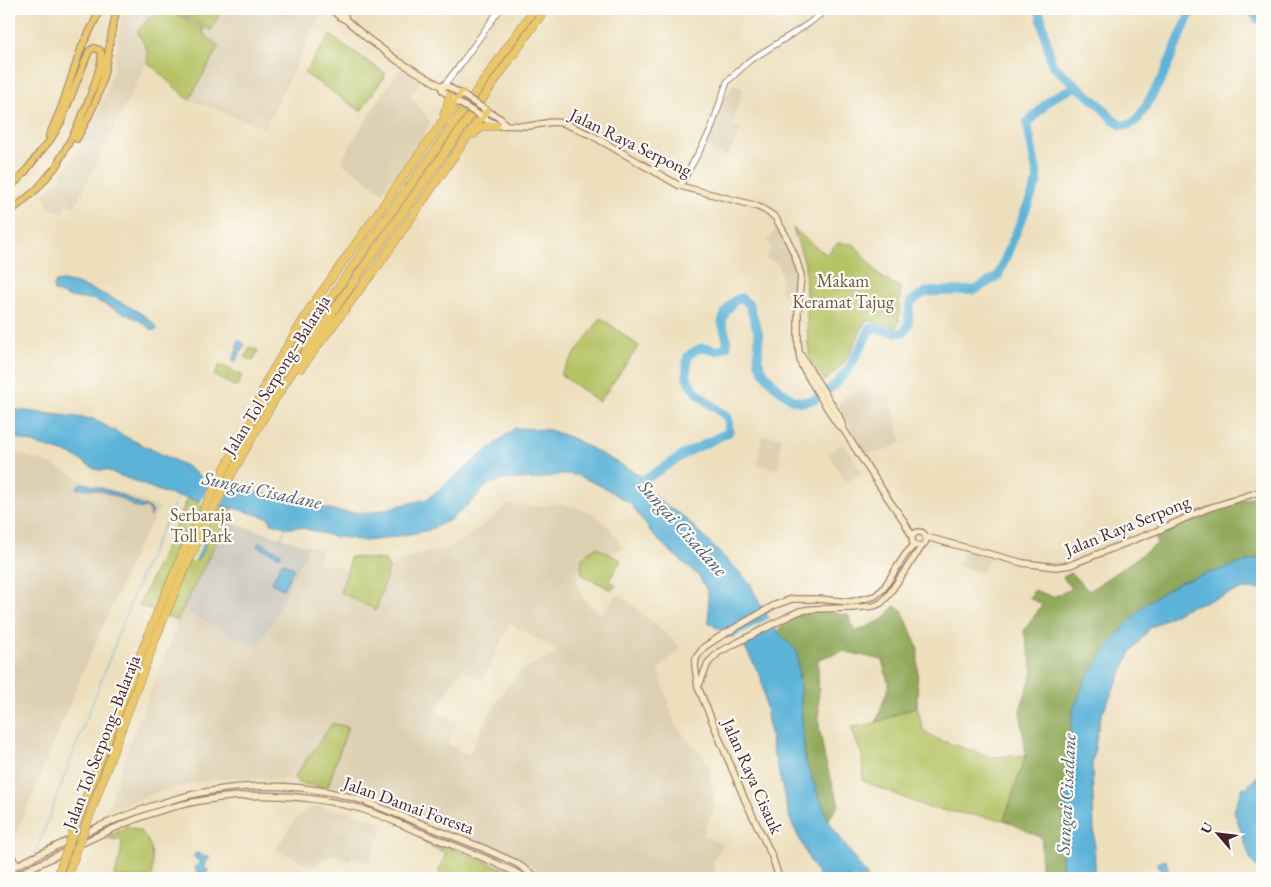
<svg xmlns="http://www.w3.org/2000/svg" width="1271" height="887" viewBox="0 0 1271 887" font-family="'EB Garamond',serif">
	<rect width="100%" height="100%" fill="#fdfcf7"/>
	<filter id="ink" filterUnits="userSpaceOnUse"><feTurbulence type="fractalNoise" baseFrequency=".02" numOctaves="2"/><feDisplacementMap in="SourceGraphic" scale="10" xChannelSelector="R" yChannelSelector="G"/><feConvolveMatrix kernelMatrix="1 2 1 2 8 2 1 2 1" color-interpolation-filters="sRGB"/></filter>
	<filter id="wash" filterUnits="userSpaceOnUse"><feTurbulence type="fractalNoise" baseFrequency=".0096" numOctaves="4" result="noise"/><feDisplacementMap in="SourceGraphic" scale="20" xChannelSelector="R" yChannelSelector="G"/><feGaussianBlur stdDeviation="1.12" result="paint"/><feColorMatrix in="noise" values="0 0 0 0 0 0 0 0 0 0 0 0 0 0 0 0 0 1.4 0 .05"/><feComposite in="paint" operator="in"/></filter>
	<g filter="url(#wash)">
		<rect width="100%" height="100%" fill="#eddfbc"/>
		<path fill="#ddcfb1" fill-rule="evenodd" d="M125 9H149L155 12 137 31 148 51 149 58 75 206 67 203 63 213 53 210 49 207 46 200 45 193 59 178 82 143 92 125 103 101 113 70 121 18Z
			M168 9H320L322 12 265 128 189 100 219 46 203 34 204 29Z
			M400 69 422 81 410 95 431 122 420 142 382 192 341 162 362 125Z
			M733 84 743 89 733 124 742 129 727 156 706 147 711 136 726 95Z
			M777 226 782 232 796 268 798 278 796 295 780 293 781 276 778 264 766 258 771 245 767 242Z
			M865 386 877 395 889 393 902 443 881 452 864 453 837 403Z
			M762 435 781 437 778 469 758 465Z
			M844 443 862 473 846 483 828 453Z
			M9 451 39 460 68 472 86 482 111 489 160 508 140 542 89 657 9 852Z
			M552 503 571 506 591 512 602 521 610 528 623 548 615 552 608 553 596 547 586 553 580 566 577 585 584 599 601 614 615 596 617 595H621L681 647 659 670 675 726 702 754 710 772 715 805 703 835 724 845 713 859 715 878H546L527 861 430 821 361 793 305 780 234 778 206 781 159 791 107 811 131 739 175 632 177 621 182 610 259 648 309 546 322 549 319 563 348 569 340 593 376 610 389 568 414 555 431 552 441 551 458 543 492 518 506 505 543 506ZM510 623 557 651 551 656 521 670 504 691 481 728 469 755 447 744 458 722 436 710 462 669 484 679Z
			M965 550 989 558 983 573 958 566Z
			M317 807 351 812 386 824 369 863 352 856 349 861 334 854 327 859H324L314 867 276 850 291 825 301 814 309 809Z"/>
		<path fill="#c8c4b8" d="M227 522 309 546 259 648 182 610Z"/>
		<path fill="#b5c365" stroke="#807148" d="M155 9H168L204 29 203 34 219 46 189 100 147 62C151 51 142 41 137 31L155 12Z
			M172 9H222L211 30Z
			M330 35 386 74 361 111 304 73Z
			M793 228 814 246 826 254 838 243 854 244 881 277 900 287 899 321 896 327 866 320 848 357 840 367 825 381 810 359 808 345 805 264Z
			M601 318 639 346 599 402 560 374Z
			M250 347 258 351 253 361 245 357Z
			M220 364 242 376 236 387 214 376Z
			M188 498 233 508 177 621 139 605Z
			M596 547 621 560 609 581 616 585 612 590 582 575C579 560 583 554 596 547Z
			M350 557 385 560 389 568 376 610 340 592 348 569Z
			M917 706 923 730 939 740 991 757 1026 755 1004 820 929 808 863 781 862 756 851 727 876 723Z
			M332 724H335L348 727 327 789 311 785 298 783 295 779V776Z
			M127 826C133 828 140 830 144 835 154 846 152 865 152 878H114L121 853 122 841 107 838Z
			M427 838 448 847 502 868 520 878H444L440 875 439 870 446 853 424 843Z"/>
		<path fill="#90a95a" stroke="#6d6442" d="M1262 494V558L1254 559 1147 602 1068 757 1061 878H1040L1042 838 1004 820 1026 755 1020 710 1033 671 1024 631 1042 605 1030 598 1034 590 1053 597 1071 589 1063 577 1071 573 1089 591 1157 544 1155 534 1199 512Z
			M894 606 902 610 918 648 917 706 876 723 889 685 882 660 844 651 818 659 819 726 825 760 839 805 828 820 805 760 797 651 777 631 792 616 820 610 849 616 855 632 884 619Z"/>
		<path fill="#5bb3d8" stroke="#526982" d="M63 281C82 283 148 311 157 328L156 330H152L139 320 93 299H84L69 297 54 291 53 287 56 282Z
			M239 339 241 342 245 344 235 363 232 361 237 350 236 349Z
			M9 409 94 419 120 434 186 466 201 477 244 489 342 512 369 513 427 499 515 428 550 430 572 438 641 476 649 491 664 504 684 517 750 583 759 602 777 631 797 651 805 760 828 820 868 878H820L810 861 790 819 772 746 761 677 743 644 709 623 708 593 699 576 671 552 653 535 630 503 603 487 577 475 562 474 537 479H505L489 484 470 503 450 520 429 530 383 539 366 541 332 536 299 527 289 528 271 523 269 518 233 508 167 494 106 470H97L70 454 9 436Z
			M83 483 120 494 138 504 150 508 153 512 150 517V510L146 507C143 508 140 509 138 508 133 507 128 502 124 500 109 493 92 487 76 489L79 484Z
			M184 531 204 537 206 540 204 549 197 561 174 551Z
			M259 542 281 553 280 557 257 546Z
			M1262 558V589H1244L1185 608 1150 628 1131 652 1100 718 1092 765 1095 865 1094 878H1061L1068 757 1073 710 1085 680 1116 636 1147 602 1180 582 1254 559Z
			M282 562 294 568 283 589 271 583Z
			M1262 771V872L1251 861 1234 811 1242 788 1247 787Z
			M198 853 204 857 209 856 210 858 205 863V868L208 870V872L201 875 200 878H195L197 874 195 867 200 862 194 857 195 854Z
			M1166 860 1170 878H1166L1157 863Z"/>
		<path fill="#eddfbc" d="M213 478 232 483 220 507 200 503Z
			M187 529 206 536 194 562 175 554Z
			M771 617 776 625 740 645 731 639Z"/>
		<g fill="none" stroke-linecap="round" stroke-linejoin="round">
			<path stroke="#5bb3d8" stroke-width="1" d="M463 509 471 518
				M281 539 286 526
				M35 854 143 570 178 496
				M26 878 29 872"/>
			<path stroke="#5bb3d8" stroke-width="9" d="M1250 9 1258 19 1262 20
				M1077 86 1100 105 1113 120 1121 125H1129L1138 119 1162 78 1192 9
				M634 484 652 475 686 453 729 432 728 418C716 408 690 392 687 376 686 370 687 362 688 356 700 346 703 346 717 351L727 346V340L722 322 726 311 734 301 741 298 749 304 759 335 758 361 764 373 776 387 793 400 803 402 816 399 837 383 849 368 871 328C882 328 893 335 904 332L908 325 910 302 926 292 975 290 998 276 1038 180 1027 123 1052 98 1077 86 1052 65 1039 9"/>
		</g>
	</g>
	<g filter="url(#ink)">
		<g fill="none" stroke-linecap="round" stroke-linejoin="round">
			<defs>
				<path id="tertiary" d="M442 86 445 84 460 65 500 9
					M680 186 710 132 727 82 749 61 808 24 827 9"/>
				<path id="secondary" d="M331 9 340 17 346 20 367 38 398 61 441 86H447L464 96
					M341 9 344 13 346 20
					M441 86 443 91 459 103
					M484 109 501 119 506 125
					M480 116 499 126 506 125 529 126 552 122 563 123 591 135 680 186 753 205 763 209 775 217 785 234 795 256 801 275 798 312V342L800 360 802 366 810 380 837 424 844 430
					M801 355 839 416 844 430 857 451 889 500 904 521 912 536
					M912 539a7 7 0 1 1 14 0a7 7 0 1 1-14 0Z
					M926 537 1023 563 1056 567 1070 565 1159 530 1206 509 1262 491
					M699 685 708 663 719 652 787 617 800 611 812 609 851 608 874 606 881 603 887 597 922 546
					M11 853 14 862 20 864
					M9 869C59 845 109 819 162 803 226 782 299 780 364 801L483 848 516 863 538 878
					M9 878C53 859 94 835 139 818 208 791 287 789 358 808 380 814 401 825 422 833 446 843 471 852 495 863 505 868 516 872 526 878
					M779 878 772 856 745 800 698 687 695 666 696 658 704 647 721 636 775 605 792 599H818L851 602 875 596 883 589 905 555 914 545"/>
				<path id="primary" d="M49 136 61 108 82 46 101 9
					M77 139C85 123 95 107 100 89 108 63 110 35 117 9
					M42 150 51 139 61 122 89 51 94 48 100 50C104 58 99 69 97 76 87 109 74 135 57 164
					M9 189 25 172 43 148
					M9 213 37 189 59 163"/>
				<path id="motorway" d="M444 114 447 108 449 96
					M474 134C480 126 487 126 496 126
					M301 368 379 264 486 110
					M257 405 267 380 311 307 462 94
					M88 820C131 703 172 583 232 473 276 391 330 315 383 240 437 163 492 86 545 9
					M76 825C125 695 170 564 239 443 281 369 330 299 379 229 431 156 483 83 534 9
					M57 878 62 863
					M66 878 74 858"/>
			</defs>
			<use href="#tertiary" stroke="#9c7f74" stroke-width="7"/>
			<use href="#secondary" stroke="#9c7f74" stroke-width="8"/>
			<use href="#primary" stroke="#9c7f74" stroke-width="8"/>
			<use href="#motorway" stroke="#9c7f74" stroke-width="9"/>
			<use href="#tertiary" stroke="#fff" stroke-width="5"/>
			<use href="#secondary" stroke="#f7e9c3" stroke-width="5.5"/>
			<use href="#primary" stroke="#eac769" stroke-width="6"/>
			<use href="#motorway" stroke="#eac769" stroke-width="8"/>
			<defs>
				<path id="secondary-bridge" d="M464 96 483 108
					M459 103 479 115"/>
				<path id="motorway-bridge" d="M74 858 88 820
					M62 863 76 825"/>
			</defs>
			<use href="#secondary-bridge" stroke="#9c7f74" stroke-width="8" stroke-linecap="butt"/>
			<use href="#motorway-bridge" stroke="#9c7f74" stroke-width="9" stroke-linecap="butt"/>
			<use href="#secondary-bridge" stroke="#f7e9c3" stroke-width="5.5"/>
			<use href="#motorway-bridge" stroke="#eac769" stroke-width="8"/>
		</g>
	</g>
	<g text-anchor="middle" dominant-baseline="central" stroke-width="4.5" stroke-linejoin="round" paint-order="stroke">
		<g font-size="18" fill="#4a1f2b" stroke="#fdfcf7">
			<text transform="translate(631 142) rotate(26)">Jalan Raya Serpong</text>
			<text transform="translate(276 375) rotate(-58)">Jalan Tol Serpong–Balaraja</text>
			<text transform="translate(1127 525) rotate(-22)">Jalan Raya Serpong</text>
			<text transform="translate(101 742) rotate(-69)">Jalan Tol Serpong–Balaraja</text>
			<text transform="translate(753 776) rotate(66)">Jalan Raya Cisauk</text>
			<text transform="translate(409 805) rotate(20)">Jalan Damai Foresta</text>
		</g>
		<g font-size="18" fill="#6f583f" stroke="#fdfcf7">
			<text x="843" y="280">Makam<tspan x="843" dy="21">Keramat Tajug</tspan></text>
			<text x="201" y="514">Serbaraja<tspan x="201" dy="21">Toll Park</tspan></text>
		</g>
		<g font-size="19" font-style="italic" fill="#515a70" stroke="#fdfcf7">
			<text transform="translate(262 490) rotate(12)">Sungai Cisadane</text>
			<text transform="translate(683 528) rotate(48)">Sungai Cisadane</text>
			<text transform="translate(1066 794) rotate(-87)">Sungai Cisadane</text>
		</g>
	</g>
	<rect width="1271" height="887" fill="none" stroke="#fdfcf7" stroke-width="30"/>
	<g transform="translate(1218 834) rotate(298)" stroke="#fdfcf7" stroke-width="4" paint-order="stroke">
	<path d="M0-4L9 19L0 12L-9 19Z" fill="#4a1f2b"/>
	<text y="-8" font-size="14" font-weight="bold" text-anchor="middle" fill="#4a1f2b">U</text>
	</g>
</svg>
